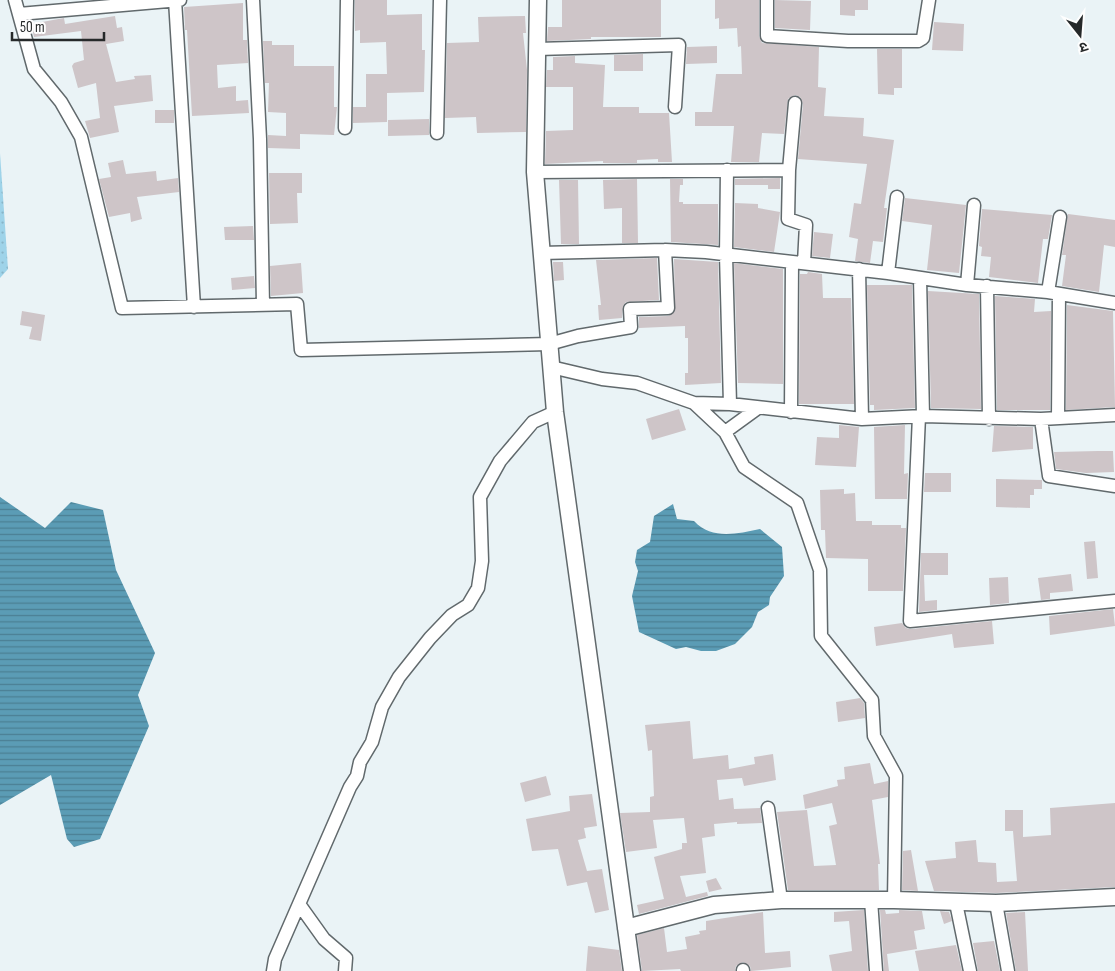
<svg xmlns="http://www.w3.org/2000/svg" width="1115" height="971" viewBox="0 0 1115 971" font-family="'Sofia Sans Condensed','Noto Sans Devanagari',sans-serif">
	<defs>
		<pattern id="park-dots" width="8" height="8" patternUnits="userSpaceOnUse" patternTransform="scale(1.25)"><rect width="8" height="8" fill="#9ed3e9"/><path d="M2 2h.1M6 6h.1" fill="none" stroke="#88b5c8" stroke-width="1.8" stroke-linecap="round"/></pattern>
		<pattern id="water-rules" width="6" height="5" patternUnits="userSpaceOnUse" patternTransform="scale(1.25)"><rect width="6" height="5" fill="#5b9cb5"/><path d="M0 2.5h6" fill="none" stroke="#4b7f93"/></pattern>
	</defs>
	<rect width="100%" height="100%" fill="#eaf3f6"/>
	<path fill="url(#park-dots)" d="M0 153 8 269 0 278Z"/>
	<path fill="url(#water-rules)" d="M0 497 45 528 71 502 103 510 116 570 155 653 138 695 149 726 100 839 74 847 67 839 51 775 0 805Z
		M673 504 677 519 694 521C712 540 736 534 760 529L782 547 784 576 770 597 769 605 758 612 752 627 735 644 716 651H701L686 647 676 649 639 632 632 596 638 571 635 562 637 550 650 542 654 516Z"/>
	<path fill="#cec5c8" d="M355 0H387V15L422 14V50H425L424 92 387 93V122L353 123V107H366V74H387L386 42 360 43V30L355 31Z
		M562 0H661V37H591V39L547 41 548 27H562Z
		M715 0H759V36L762 43 819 47 818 87 826 88 824 116 864 118 863 136 894 140 884 208H887L883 242 873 241 870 263 855 261 858 239 849 237 854 203 861 204 867 164 798 159 803 104 800 97 795 95 788 99 784 134 762 133 759 162H731L734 126H695V112H712L716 74H742L741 46 738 47 737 28 719 29V18L715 19Z
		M775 0 811 1 810 30 775 28Z
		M840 0H868V10H855V16L840 15Z
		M243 3V40H247L248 63 217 65 218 88 236 86V101L248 100 249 113 192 116 187 30H185L184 7Z
		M115 16 117 28 122 27 124 41 106 44 116 82 135 79 134 76 151 75 153 101 114 106 119 132 90 138 85 121 100 118 96 83 78 88 72 66 74 63 84 60 81 31 34 37 31 24 64 18 65 24Z
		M525 16 526 33H523L527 70 526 132 477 133 476 117 445 118 447 43 479 42 478 17Z
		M934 22 964 24 963 51 932 50Z
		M263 41H272V45H294V66H334V107H337L334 135 300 134V149L268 148V135L286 136V113L268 112 269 83H265Z
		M717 46V63L686 64 687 47Z
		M877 49H902V88H894V95L878 94Z
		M643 54V71H614V55Z
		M575 56V63L605 65 603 107H639V113H669L672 162H658V159L637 160V163H603V161L545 164 546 131 573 130V87H546L547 70H553V57Z
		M155 110H174V123H155Z
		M429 119V135L388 136V120Z
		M123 160 126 174 156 171 157 181 178 178 179 192 137 197 142 219 131 222 130 213 109 217 99 179 111 177 108 163Z
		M269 173H302V193H297L298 223 270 224Z
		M780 178V189H768V185H735V179Z
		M637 179 638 243H622V208L604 209 603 180Z
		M670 179H683V185H680L679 202H683V204H718V245L671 242Z
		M559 180H578L579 244H561Z
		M905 198 966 205 959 273 927 270 932 225 902 221Z
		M735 203 758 204V208L780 212 774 252 734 247Z
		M982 209 1052 215 1048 239H1043L1038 283 989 277 991 257 981 256 982 247 979 246Z
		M1068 214 1115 220V247L1104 245 1099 292 1062 286 1066 255H1062Z
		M253 226 254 240H225L224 227Z
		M814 232 833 234 830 258 812 256Z
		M657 258 659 300 626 302 623 306 622 318 599 320 598 305H601L596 260Z
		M674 259 718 262 721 383 685 385V373H688V338H685V326L639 328V317L668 316 675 311Z
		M553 262H563L564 280 554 281Z
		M301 263 303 293 271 296 270 266Z
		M734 263 783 269V384L738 383Z
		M808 272 822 274 823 298H851L854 404H799L800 274H807Z
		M254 276 255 288 232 290 231 278Z
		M867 285H912L915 408 874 410V405H870Z
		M928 291 979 294 981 409 931 408Z
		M995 296 1035 299 1034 312 1051 311 1050 410H997Z
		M1067 305 1113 311 1115 407 1066 410Z
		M22 311 45 315 41 341 29 339 32 327 20 325Z
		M679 409 686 430 652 440 646 419Z
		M839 425 859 427 856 467 815 465 817 437 839 438Z
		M905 425 904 474 908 473 907 499H875L874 427Z
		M994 426 1033 427V449L992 452Z
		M1098 451H1113L1114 472 1086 473 1056 469 1054 452Z
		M925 473H951V492H924Z
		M996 479 1042 480V489H1034V495H1030V508L996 507Z
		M844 489V494L855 493 856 521H872V525H901V528H906L903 591H868V559L826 558 825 530H821L820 490Z
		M1095 541 1098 578 1087 579 1084 542Z
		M921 553H948V575H924L925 601 937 600V610L919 612Z
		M1071 574 1073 591 1050 593V599L1041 600 1038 578Z
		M1008 577 1009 603 990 605 989 578Z
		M1113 609 1115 626 1050 635 1049 616Z
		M992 621 994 644 954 648 952 634 876 646 874 627 902 623 906 628 911 629Z
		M860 698 864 703 865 718 838 722 836 702Z
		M690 721 693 759 728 755 729 769 755 764 754 757 773 754 776 780 744 786 742 778 717 780 719 800 733 798 734 809 760 808 762 823 737 824V822L714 824 715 836 702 838 706 873 680 876 686 897 707 892 708 896 639 914 637 905 664 899 654 857 682 849V843H687L684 818 653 820 657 848 626 852 620 813 650 812V797L654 796 652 750 648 751 645 725Z
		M870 763 874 784 888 781V797L872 800 880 864H878L879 890H788L777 812 807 810 814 866 836 865 829 826 837 824 832 803 805 809 803 795 838 786 837 780 845 779 844 767Z
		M546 776 551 795 525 802 520 783Z
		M592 794 597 826 584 828 586 838 578 840 587 871 602 869 609 910 595 913 587 882 567 886 558 849 532 851 526 819 570 811 569 796Z
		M1115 803V887L996 893 934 891 925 861 956 858 955 842 976 840 978 862 996 863 997 882 1017 881 1013 831H1005V810H1023V837L1051 835 1050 808Z
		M911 850 918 891 902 890 903 851Z
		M716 878 722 889 709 892 706 881Z
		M864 910 868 971H832L829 955 852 951 849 921 834 922V912Z
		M880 910H885L886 914 899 913V910L922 911 925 929 914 931 917 949 887 954 889 971H884Z
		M940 911 949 912 952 921 944 924Z
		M763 912 765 953 790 951 791 967 751 971 750 966 743 962 736 966 735 971H681L680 969 642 971 637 935 664 928 667 952 687 949 685 937 700 934 699 931 706 930V921Z
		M1025 912 1028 971H1016L1006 913Z
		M994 941 1000 971H978L973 943Z
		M956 945 962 971H919L915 951Z
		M588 946 619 950 622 971H586Z"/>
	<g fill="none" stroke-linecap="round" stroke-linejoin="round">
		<defs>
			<path id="minor" d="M15 0 34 69 61 102 81 137 122 308 297 304 301 350 549 344 578 336 631 327 630 309 668 308 665 250
				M175 0 194 307
				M253 0 260 139 263 305
				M767 0V36L848 41H918L923 38 929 0
				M19 14 180 0
				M537 49 679 45 675 107
				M345 128 347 0
				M437 133 440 0
				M727 170 726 255 730 404
				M789 170 788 219 806 225 804 263
				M535 172 789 170 795 103
				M541 253 665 250 706 252 888 273 967 285 1048 292 1115 303
				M859 269 862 419
				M888 273 897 197
				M920 278 923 416
				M967 285 974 205
				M987 286 989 419
				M1048 292 1060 217
				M551 367 602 379 637 383 694 403 730 404 862 419 923 416 1041 419 1115 415
				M694 403 725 432 744 467 797 503 820 570 821 636 872 700 874 736 896 776 894 900
				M791 412 792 262
				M919 416 910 621 1115 601
				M1058 418 1059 294
				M1041 419 1049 476 1115 486
				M725 432 758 408
				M768 808 781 900
				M871 900 876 971
				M956 903 970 971
				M996 903 1008 971
				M299 904 324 939 346 958 345 971
				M743 970V971
				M273 971 275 959 350 787 357 776 360 762 372 742 382 707 399 677 430 638 452 615 468 605 478 588 482 561 480 497 500 461 533 422 555 412"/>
			<path id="tertiary" d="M538 0 535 172 555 412 632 971
				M626 928 714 905 781 900H894L996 903 1115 897"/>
		</defs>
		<use href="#minor" stroke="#61696c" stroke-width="15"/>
		<use href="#tertiary" stroke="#61696c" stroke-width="19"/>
		<use href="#minor" stroke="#fff" stroke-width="12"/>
		<use href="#tertiary" stroke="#fff" stroke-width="16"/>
	</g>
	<g transform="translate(1080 35) rotate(163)" stroke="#fefefe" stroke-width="4" paint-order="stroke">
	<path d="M0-4L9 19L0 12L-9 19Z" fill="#26292a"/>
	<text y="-8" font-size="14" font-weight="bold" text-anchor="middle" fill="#26292a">उ</text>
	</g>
	<path d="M12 32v8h92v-8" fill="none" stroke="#26292a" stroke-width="2.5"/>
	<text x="20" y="32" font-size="15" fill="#26292a" stroke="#fefefe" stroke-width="4" paint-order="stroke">50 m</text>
</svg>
